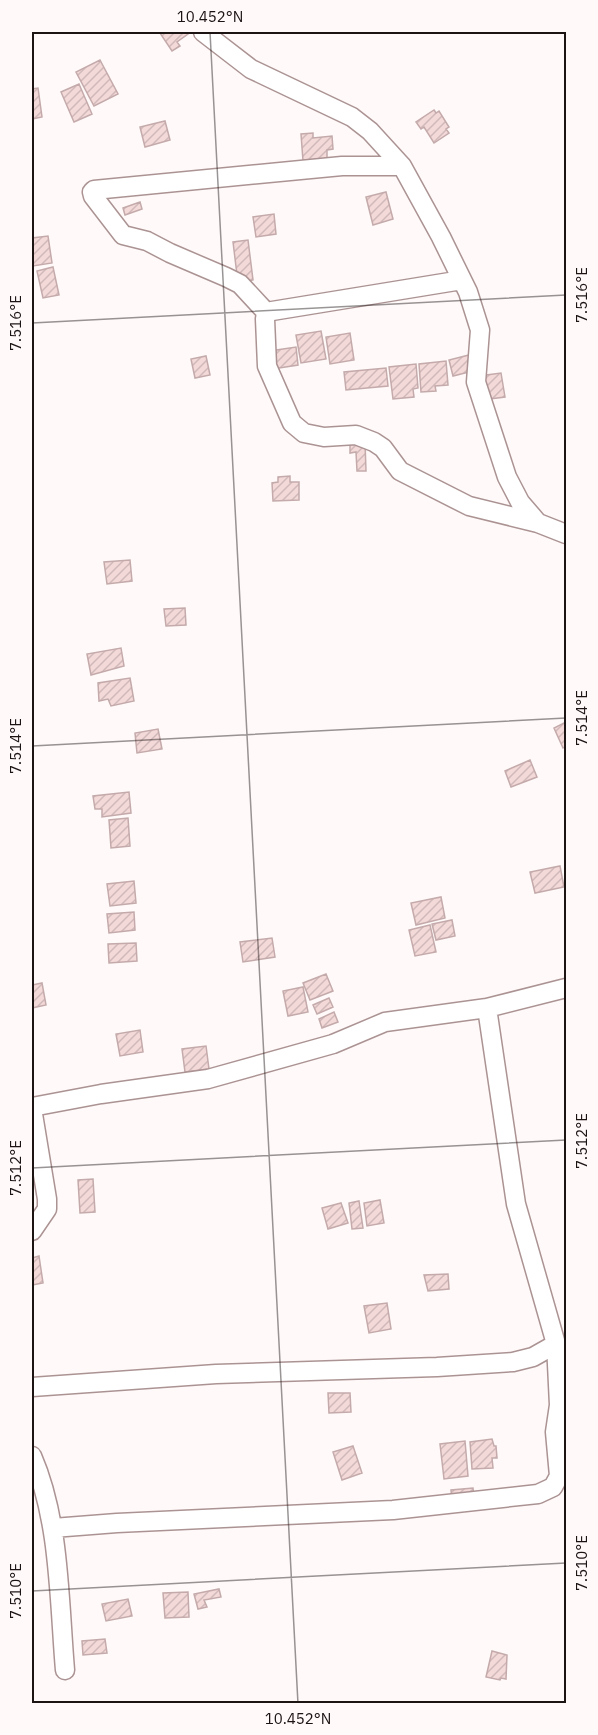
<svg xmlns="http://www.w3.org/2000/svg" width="598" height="1735" viewBox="0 0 598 1735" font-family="'IBM Plex Sans',sans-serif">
	<defs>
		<pattern id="building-hatch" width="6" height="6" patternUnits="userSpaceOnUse" patternTransform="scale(1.5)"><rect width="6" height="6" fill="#f4d9d9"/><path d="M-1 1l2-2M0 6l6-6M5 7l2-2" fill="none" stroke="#d1b9b9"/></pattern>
	</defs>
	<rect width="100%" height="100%" fill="#fff9f9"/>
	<path fill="url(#building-hatch)" stroke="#c4aaaa" stroke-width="1.5" d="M162 32H187L188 34 177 42 180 46 172 51 160 33Z
		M100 60 118 94 94 106 76 72Z
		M79 84 92 114 74 122 61 92Z
		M38 88 42 117 32 119V89Z
		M434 110 436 113 439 111 449 127 446 129 449 133 434 143 424 127 421 129 416 122Z
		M165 121 170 140 145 147 140 127Z
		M313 133V138L332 136 333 149 327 150V159L303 161 301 134Z
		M386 192 393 219 373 225 366 197Z
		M140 202 142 209 125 215 123 208Z
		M274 214 276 234 256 237 253 217Z
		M48 236 52 263 33 266 32 238Z
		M248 240 253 280 238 283 233 242Z
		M53 267 59 295 43 298 37 271Z
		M321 331 326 359 301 363 296 335Z
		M350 333 354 360 330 364 326 337Z
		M296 347 298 365 273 369 270 351Z
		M469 355 473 371 453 376 449 360Z
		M206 356 210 375 195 378 191 359Z
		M446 361 448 385 435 386 436 391 421 392 419 364Z
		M416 364 418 388 413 389 414 397 393 399 389 367Z
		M386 368 388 386 346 390 344 372Z
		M501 373 505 397 482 400 479 376Z
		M365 442 366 471H357L356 452 350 453V443Z
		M290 476V482H299V500L273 501 272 483 278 482V477Z
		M130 560 132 581 107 584 104 562Z
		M185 608 186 625 166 626 164 609Z
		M121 648 124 666 91 675 87 654Z
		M130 678 134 701 111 706 108 699 99 701 98 683Z
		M566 722V746L563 748 554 728Z
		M158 729 162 749 137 753 135 733Z
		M530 760 537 777 511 787 505 771Z
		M129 792 131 813 102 817V809H95L93 796Z
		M128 818 130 846 111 848 109 820Z
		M560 866 564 887 535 893 530 872Z
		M134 881 136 903 110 906 107 884Z
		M441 897 445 918 416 925 411 903Z
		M134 912 135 930 109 933 107 914Z
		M452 920 455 936 436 940 432 924Z
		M430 925 436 952 415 956 409 930Z
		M272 938 275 957 243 962 240 942Z
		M136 943 137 961 109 963 108 944Z
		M326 974 333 991 310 1000 303 983Z
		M42 983 46 1005 32 1008V985Z
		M303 987 308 1012 288 1016 283 991Z
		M329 998 333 1007 317 1014 313 1005Z
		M334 1012 338 1022 322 1028 319 1019Z
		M140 1030 143 1052 120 1056 116 1034Z
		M206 1046 209 1069 185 1072 182 1049Z
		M93 1179 95 1212 80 1213 78 1180Z
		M380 1200 384 1223 367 1226 364 1203Z
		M359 1201 363 1228 352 1229 349 1203Z
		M341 1203 348 1223 328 1229 322 1208Z
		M39 1256 43 1283 32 1285V1258Z
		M448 1274 449 1289 428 1291 424 1275Z
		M387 1303 391 1329 369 1333 364 1306Z
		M328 1393H350L351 1412 329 1413Z
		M492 1439 494 1446H496L497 1458H492L493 1468 472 1469 470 1442Z
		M465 1441 468 1476 444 1479 440 1444Z
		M353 1446 362 1473 342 1480 333 1452Z
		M473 1488 474 1499 452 1501 451 1490Z
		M219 1589 221 1597 204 1600 207 1607 198 1609 194 1594Z
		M188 1592 189 1617 165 1618 163 1593Z
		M128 1599 132 1616 106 1621 102 1604Z
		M105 1639 107 1653 83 1655 82 1641Z
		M492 1651 507 1655 506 1679 501 1678 500 1680 486 1677Z"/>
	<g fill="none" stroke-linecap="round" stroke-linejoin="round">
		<defs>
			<path id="minor" d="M203 32 251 69 352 117 370 131 402 166 441 237 468 292 480 330 476 382 507 477 520 502 538 523 566 534
				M266 312 240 284 226 277 170 253 147 241 123 235 93 196 92 192 94 190 342 166H402
				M266 312 265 319 267 366 292 423 304 433 324 437 356 435 374 442 383 448 400 471 469 506 538 523
				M266 312 462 280
				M32 1107 101 1094 208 1079 333 1044 385 1022 487 1008 566 988
				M32 1108 47 1199V1209L32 1231
				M32 1387 216 1374 437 1367 513 1362 533 1357 556 1344
				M32 1456C60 1520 59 1600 65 1670
				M53 1528 117 1523 393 1510 538 1494 553 1487 559 1476 555 1432 559 1405 556 1344 516 1204 487 1008"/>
		</defs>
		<use href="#minor" stroke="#ac9393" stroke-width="21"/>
		<use href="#minor" stroke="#fff" stroke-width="18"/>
	</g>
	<path fill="none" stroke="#1c1313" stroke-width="1.5" stroke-opacity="0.45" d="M210 32 298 1704M32 323 566 295M32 746 566 718M32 1168 566 1140M32 1591 566 1563"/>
	<rect width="598" height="1735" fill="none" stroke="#fff9f9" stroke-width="66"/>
	<rect x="33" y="33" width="532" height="1669" fill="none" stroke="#1c1313" stroke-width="2"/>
	<g font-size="15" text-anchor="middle" fill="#1c1313">
		<text x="210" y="22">10.452°N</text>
		<text transform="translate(582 295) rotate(-90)" y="5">7.516°E</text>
		<text transform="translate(16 323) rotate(-90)" y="5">7.516°E</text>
		<text transform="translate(582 718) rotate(-90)" y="5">7.514°E</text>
		<text transform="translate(16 746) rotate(-90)" y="5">7.514°E</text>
		<text transform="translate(582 1141) rotate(-90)" y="5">7.512°E</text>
		<text transform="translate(16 1168) rotate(-90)" y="5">7.512°E</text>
		<text transform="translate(582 1563) rotate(-90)" y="5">7.510°E</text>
		<text transform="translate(16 1591) rotate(-90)" y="5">7.510°E</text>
		<text x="298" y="1724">10.452°N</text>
	</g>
</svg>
